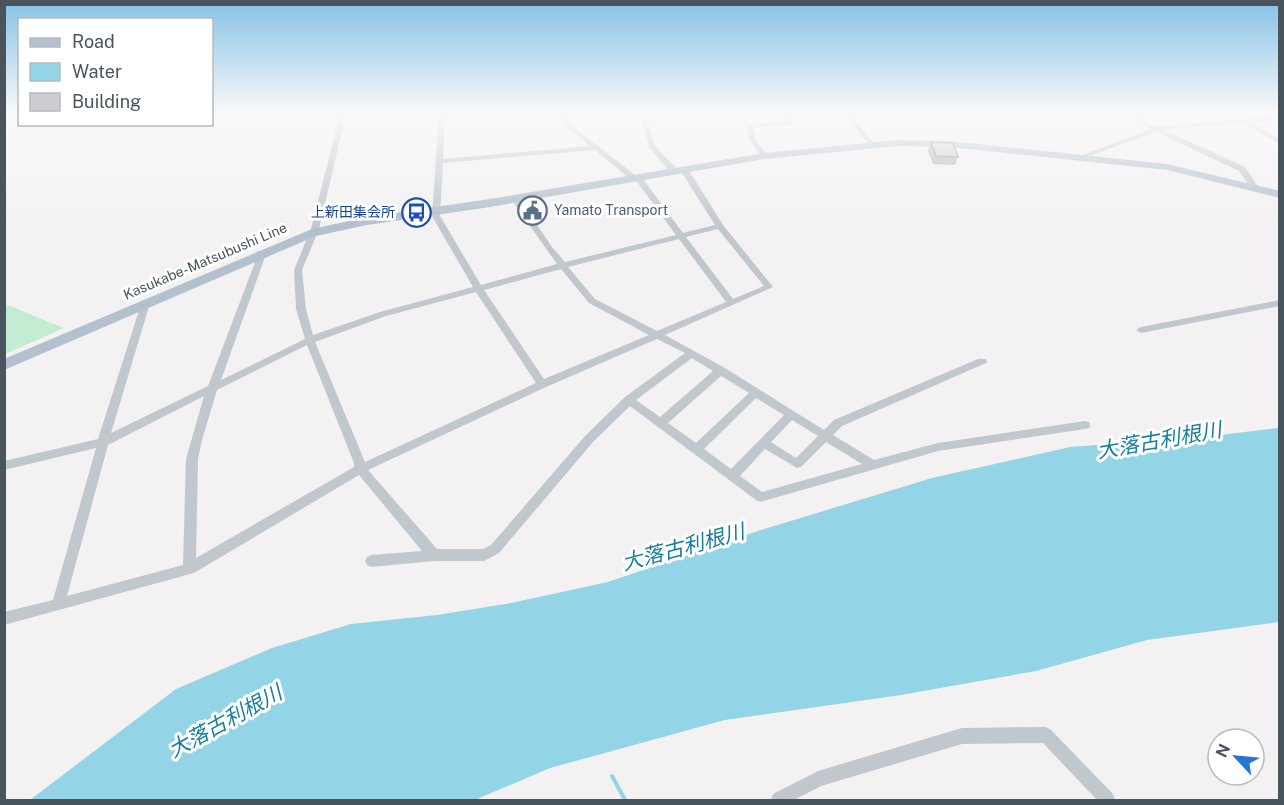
<svg xmlns="http://www.w3.org/2000/svg" width="1284" height="805" viewBox="0 0 1284 805" font-family="'Public Sans','Noto Sans JP',sans-serif">
	<rect width="100%" height="100%" fill="#f3f1f1"/>
	<path fill="#c3ecd3" d="M5 304 64 328 5 354Z"/>
	<path fill="#93d5e6" d="M1279 428V622L1147 640 1036 671 901 695 725 720 550 768 475 800H30L176 689 272 648 351 624 437 615 511 603 608 582 761 530 932 478 1070 447 1194 438Z"/>
	<g fill="none" stroke-linecap="round" stroke-linejoin="round">
		<path stroke="#93d5e6" stroke-width="4" d="M612 776 625 800"/>
		<path fill="#c0c8ce" fill-rule="evenodd" d="M340 114H346L319 229 302 270 306 309 313 335 380 312 473 287 432 216 439 114H445L443 159 590 146 568 128 558 114H564L572 126 635 175H640L683 233 715 225 679 168 686 166 723 225 773 287 665 335 725 368 824 430 834 420 978 359H986L987 361 986 363 842 426 833 435 874 460 938 443 1085 421 1089 422 1090 425 1089 428 1085 429 938 451 760 502 756 500 630 406 593 442 499 553 484 561H434L371 567 367 565 365 561 367 557 371 555 422 551 359 475 194 573 4 625V612L53 600 96 448 4 470V461L98 439 142 301 145 300 150 303 111 433 208 386 257 257V251H263L265 257 221 380 305 339 296 309 294 270 311 229ZM595 150 630 179H635L676 235 565 262 552 247 518 197H512L511 199 557 264 481 285 440 216 443 163ZM718 229 764 286 733 299 686 237ZM679 239 726 302 657 331 595 299 568 267ZM561 269 589 303 649 335 544 379 484 290ZM476 292 536 383 365 462 315 342 386 316ZM657 339 685 353 625 397 585 436 491 545 483 549H437L368 470 546 387ZM307 345 354 463V467L196 558 198 459 202 440 217 390ZM692 358 713 371 660 417 636 400ZM721 376 749 393 696 443 668 423ZM204 396 186 459 183 565 67 596 108 445ZM756 398 784 415 731 469 704 449ZM792 420 818 436 796 458 771 442ZM826 442 862 464 762 492 740 476 765 449 797 468 801 467Z
			M784 114H790L796 123 795 124 753 128 756 141 768 156 762 157 750 141 746 126 749 124 789 121Z
			M842 114H849L875 144V146H871Z
			M1131 114H1138L1145 122 1157 127 1280 115V119L1251 122 1280 139V144L1243 123 1164 130 1245 167 1259 188 1255 190H1252L1239 171 1156 132 1087 157H1083V155L1151 129 1141 124Z
			M641 117 646 118 655 146 676 168V172H670L649 147Z
			M1280 300V306L1141 333 1136 330 1141 327Z
			M1046 727 1051 730 1113 794 1115 800H1097L1043 743 962 744 821 786 794 800H771L773 794 818 771 962 728Z"/>
		<path fill="#b3c0cd" fill-rule="evenodd" d="M898 140 949 141 1167 164 1280 191V198L1167 170 949 147 898 146 764 159 490 207 367 225 316 236 4 370V359L312 229 367 217 490 199 764 153Z"/>
	</g>
	<path fill="#afb0b5" d="M931 142 958 157 955 165 933 164 928 151Z"/>
	<path fill="#cbcdd3" stroke="#8e9094" stroke-width="1.5" d="M931 142 953 143 958 157 936 156Z"/>
	<linearGradient id="sky" x2="0" y2="1"><stop stop-color="#86c1e7"/><stop offset="0.5" stop-color="#faf9f9"/><stop offset="1" stop-color="#faf9f9" stop-opacity="0"/></linearGradient>
	<rect width="1284" height="227" fill="url(#sky)"/>
	<defs>
		<symbol id="civic-ring" viewBox="-11 -11 22 22"><circle r="9.5" fill="#fff" stroke="#5c6f8a" stroke-width="1.5"/><path d="M-.6-6.5H3V-4.5H.6V-3L4-1V1h2V6H-6V1h2V-1L-.6-3ZM-1.2 2.5V6h2.4V2.5Z" fill="#5c6f8a"/></symbol>
		<symbol id="bus-ring" viewBox="-11 -11 22 22"><circle r="9.5" fill="#fff" stroke="#1a4fb4" stroke-width="1.5"/><path d="M-5-6H5V4H4V6H2V4H-2V6H-4V4H-5ZM-3.5-4V0h7V-4ZM-3.5 1.2v1.5H-2V1.2ZM2 1.2v1.5H3.5V1.2Z" fill="#1a4fb4"/></symbol>
	</defs>
	<g fill-rule="evenodd">
		<use href="#civic-ring" x="516" y="194" width="33" height="33"/>
		<use href="#bus-ring" x="400" y="196" width="33" height="33"/>
	</g>
	<g text-anchor="middle" dominant-baseline="central" stroke-width="6" stroke-linejoin="round" paint-order="stroke">
		<g font-size="14" fill="#4e5e75" stroke="#fff" text-anchor="start">
			<text x="554" y="210">Yamato Transport</text>
		</g>
		<g font-size="14" fill="#164399" stroke="#fff" text-anchor="end">
			<text x="395" y="212">上新田集会所</text>
		</g>
		<g font-size="14" fill="#4a545d" stroke="#fff">
			<text transform="translate(205 261) rotate(-23)">Kasukabe-Matsubushi Line</text>
		</g>
		<g font-size="21" font-style="italic" fill="#177f9b" stroke="#fff">
			<text transform="translate(1159 440) rotate(-10)">大落古利根川</text>
			<text transform="translate(683 547) rotate(-15)">大落古利根川</text>
			<text transform="translate(225 721) rotate(-29)">大落古利根川</text>
		</g>
	</g>
	<rect width="1284" height="805" fill="none" stroke="#4a545d" stroke-width="12"/>
	<rect x="18" y="18" width="195" height="108" fill="#ffffff" stroke="#b7bbbe" stroke-width="1.5"/>
	<rect x="30" y="38" width="30" height="9" fill="#b3c0cd" stroke="#b7bbbe" stroke-width="1.5"/>
	<text x="72" y="48" font-size="18" fill="#4a545d">Road</text>
	<rect x="30" y="63" width="30" height="18" fill="#93d5e6" stroke="#b7bbbe" stroke-width="1.5"/>
	<text x="72" y="78" font-size="18" fill="#4a545d">Water</text>
	<rect x="30" y="93" width="30" height="18" fill="#cbcdd3" stroke="#b7bbbe" stroke-width="1.5"/>
	<text x="72" y="108" font-size="18" fill="#4a545d">Building</text>
	<g transform="translate(1236 757) rotate(296)"><circle r="28" fill="#ffffff" stroke="#b7bbbe" stroke-width="1.5"/>
	<path d="M0-4.5L10 22L0 15L-10 22Z" fill="#2774d6"/>
	<text y="-9" font-size="16" font-weight="bold" text-anchor="middle" fill="#4a545d">N</text>
	</g>
</svg>
